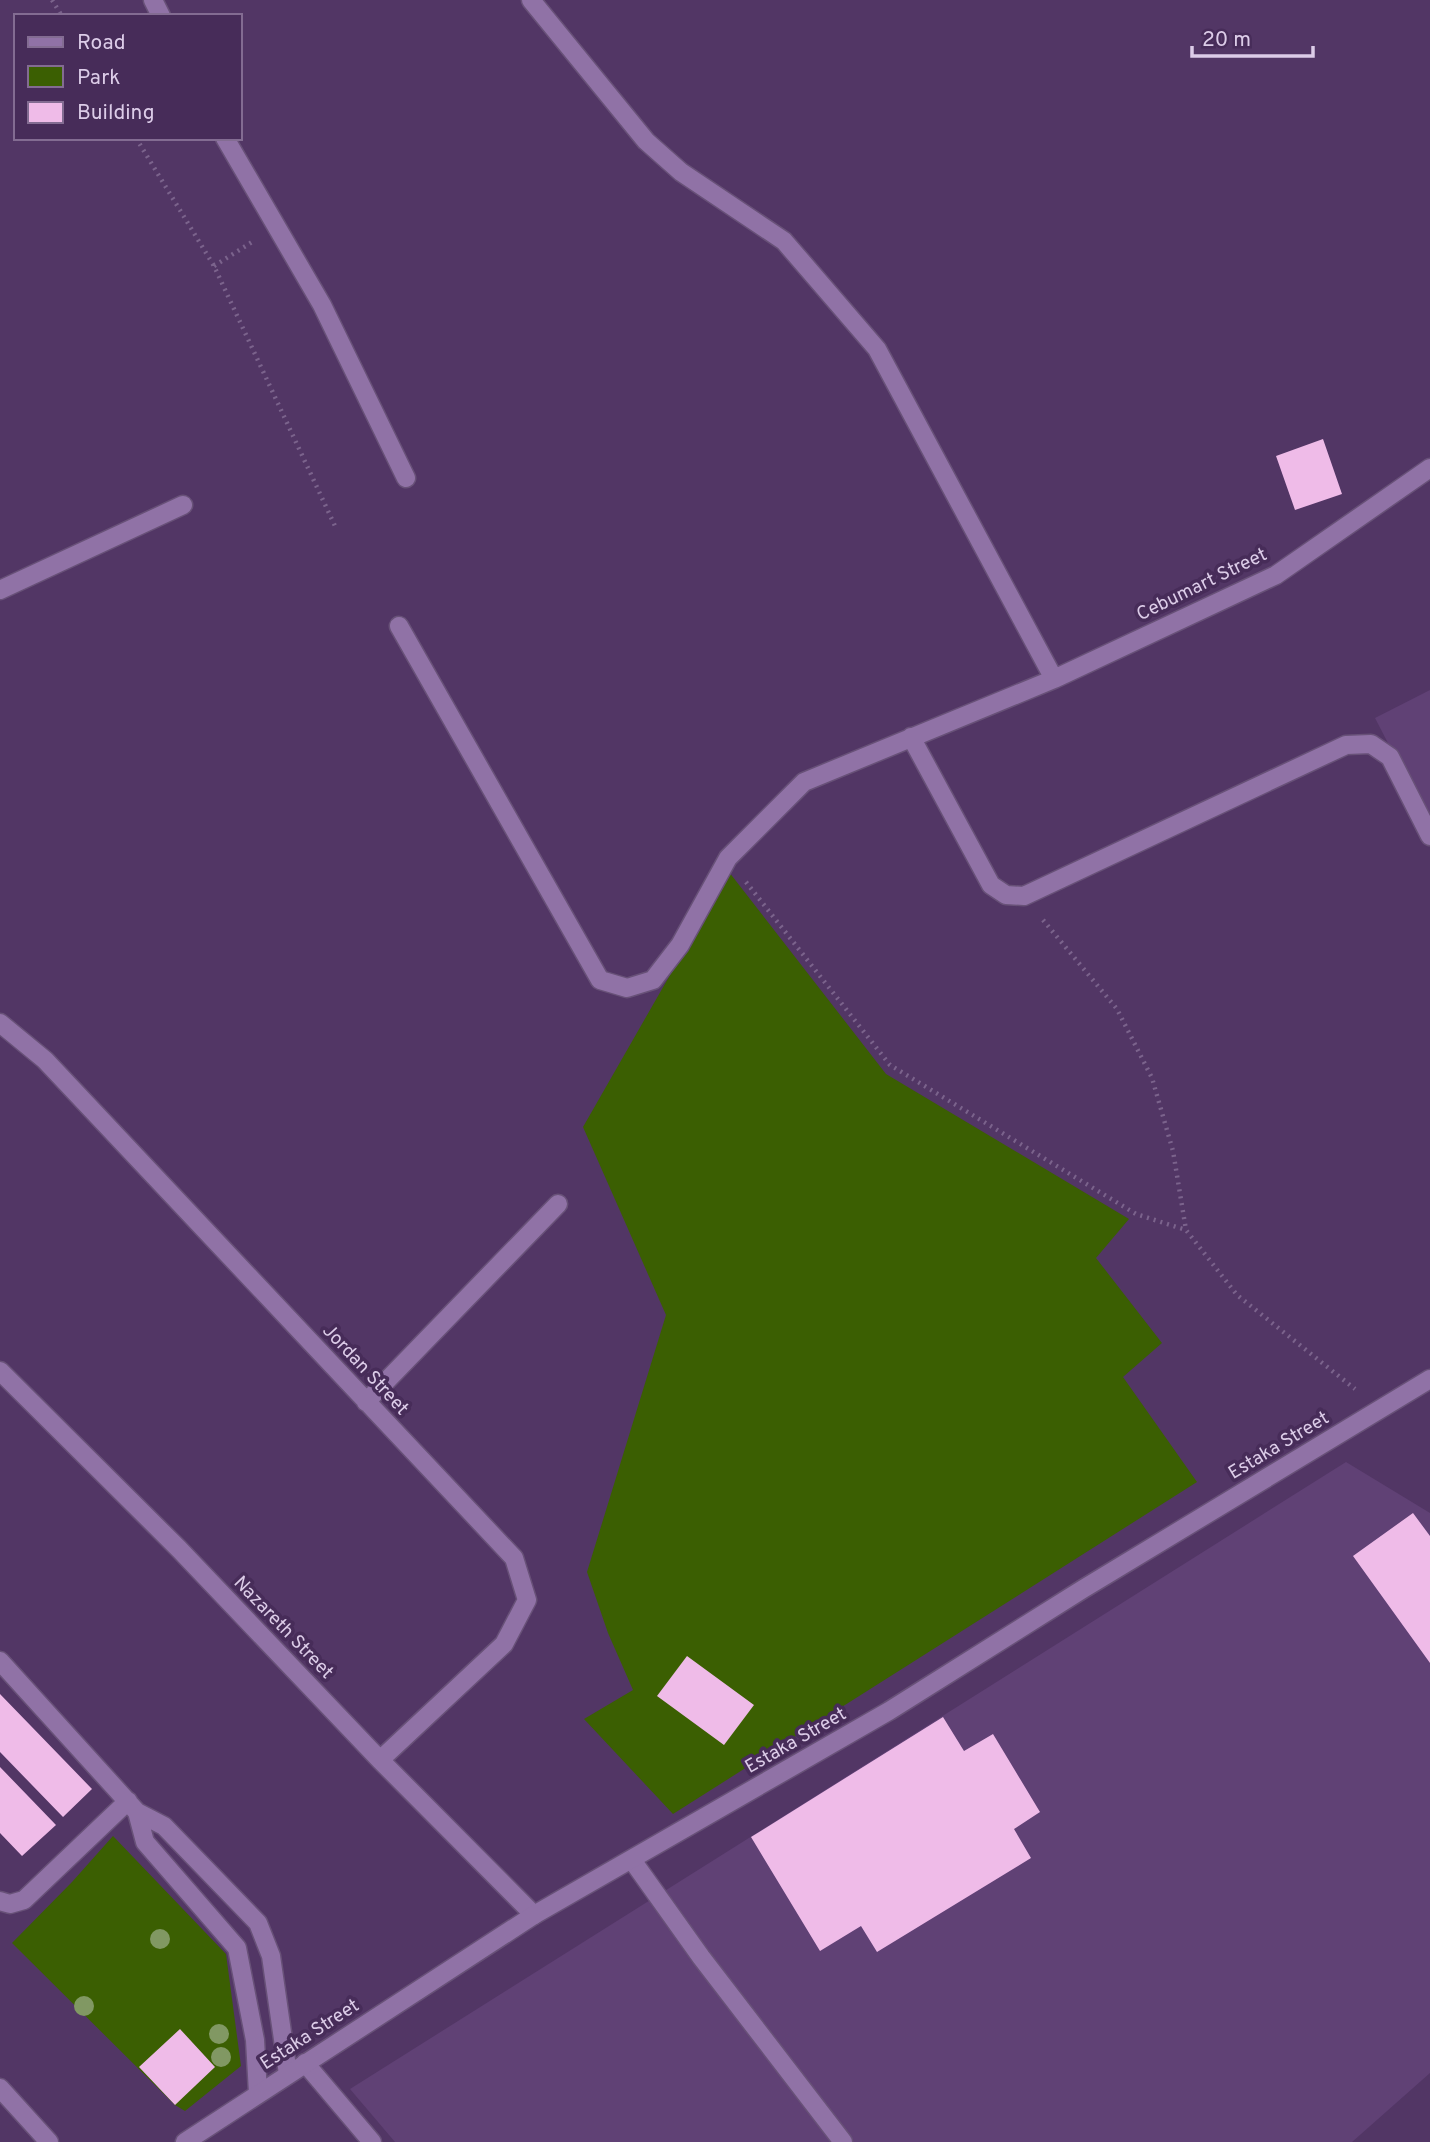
<svg xmlns="http://www.w3.org/2000/svg" width="1430" height="2142" viewBox="0 0 1430 2142" font-family="Overpass,sans-serif">
	<rect width="100%" height="100%" fill="#523665"/>
	<path fill="#604175" d="M1430 690V824L1375 718Z
		M1346 1462 1430 1513V2073L1352 2142H395L350 2089Z"/>
	<path fill="#3b5f02" d="M729 872 886 1074 1129 1219 1096 1258 1162 1343 1123 1377 1197 1482 673 1814 584 1719 633 1690 608 1633 587 1572 666 1315 583 1127Z
		M113 1836 226 1954 241 2066 185 2111 175 2105 12 1943 72 1882Z"/>
	<path fill="#efbbe8" d="M1323 439 1342 494 1295 510 1276 456Z
		M1413 1513 1430 1536V1663L1353 1556Z
		M687 1656 754 1705 724 1745 657 1696Z
		M0 1694 92 1789 63 1817 0 1752Z
		M943 1717 964 1751 993 1734 1040 1812 1014 1829 1031 1858 877 1952 861 1926 820 1951 751 1837Z
		M0 1767 56 1825 22 1856 0 1833Z
		M180 2029 215 2067 175 2105 139 2067Z"/>
	<g fill="none" stroke-linecap="round" stroke-linejoin="round">
		<defs>
			<path id="lane" d="M632 1860 701 1957 843 2142"/>
			<path id="street" d="M153 0 161 16
				M531 0 646 141 681 172 784 241 877 349 1054 679
				M225 138 322 305 406 478
				M0 590 183 505
				M399 626 600 980 627 988 653 980 680 945 728 858 804 782 1054 679 1276 575 1430 468
				M911 737 991 885 1006 895 1024 896 1346 745 1371 744 1390 757 1430 836
				M0 1023 45 1060 514 1558 527 1600 504 1644 380 1760
				M0 1371 179 1549 380 1760 534 1915
				M366 1402 558 1204
				M0 1661 137 1812 164 1826 258 1923 271 1956 288 2074
				M137 1812 145 1842 237 1948 255 2040 258 2093
				M0 1901 10 1904 24 1900 128 1801
				M305 2063 372 2142
				M0 2088 49 2142"/>
			<path id="secondary" d="M185 2142 534 1915 889 1711 1083 1589 1430 1379"/>
		</defs>
		<use href="#lane" stroke="#685178" stroke-width="21"/>
		<use href="#street" stroke="#685178" stroke-width="21"/>
		<use href="#secondary" stroke="#685178" stroke-width="21"/>
		<path stroke="#7b638c" stroke-width="4.5" stroke-dasharray="2 5" stroke-linecap="butt" d="M52 0 62 16
			M136 138 214 266 335 526
			M214 266 252 242
			M746 882 890 1065 1136 1214 1186 1230 1237 1295 1355 1389
			M1043 920 1117 1009 1152 1078 1173 1151 1186 1230"/>
		<use href="#lane" stroke="#9072a6" stroke-width="18"/>
		<use href="#street" stroke="#9072a6" stroke-width="18"/>
		<use href="#secondary" stroke="#9072a6" stroke-width="18"/>
	</g>
	<g fill="#819863">
		<circle cx="160" cy="1939" r="10"/>
		<circle cx="84" cy="2006" r="10"/>
		<circle cx="219" cy="2034" r="10"/>
		<circle cx="221" cy="2057" r="10"/>
	</g>
	<g text-anchor="middle" dominant-baseline="central" stroke-width="7" stroke-linejoin="round" paint-order="stroke">
		<g font-size="19" fill="#dccce8" stroke="#472c59">
			<text transform="translate(1202 585) rotate(-26)">Cebumart Street</text>
			<text transform="translate(365 1370) rotate(47)">Jordan Street</text>
			<text transform="translate(1279 1446) rotate(-31)">Estaka Street</text>
			<text transform="translate(283 1628) rotate(46)">Nazareth Street</text>
			<text transform="translate(796 1741) rotate(-30)">Estaka Street</text>
			<text transform="translate(310 2035) rotate(-33)">Estaka Street</text>
		</g>
	</g>
	<rect x="14" y="14" width="228" height="126" fill="#472c59" stroke="#836c92" stroke-width="2"/>
	<rect x="28" y="37" width="35" height="10" fill="#9072a6" stroke="#836c92" stroke-width="2"/>
	<text x="77" y="49" font-size="21" fill="#dccce8">Road</text>
	<rect x="28" y="66" width="35" height="21" fill="#3b5f02" stroke="#836c92" stroke-width="2"/>
	<text x="77" y="84" font-size="21" fill="#dccce8">Park</text>
	<rect x="28" y="102" width="35" height="21" fill="#efbbe8" stroke="#836c92" stroke-width="2"/>
	<text x="77" y="119" font-size="21" fill="#dccce8">Building</text>
	<path d="M1192 46v10h121v-10" fill="none" stroke="#dccce8" stroke-width="3.5"/>
	<text x="1202" y="46" font-size="21" fill="#dccce8" stroke="#472c59" stroke-width="5" paint-order="stroke">20 m</text>
</svg>
